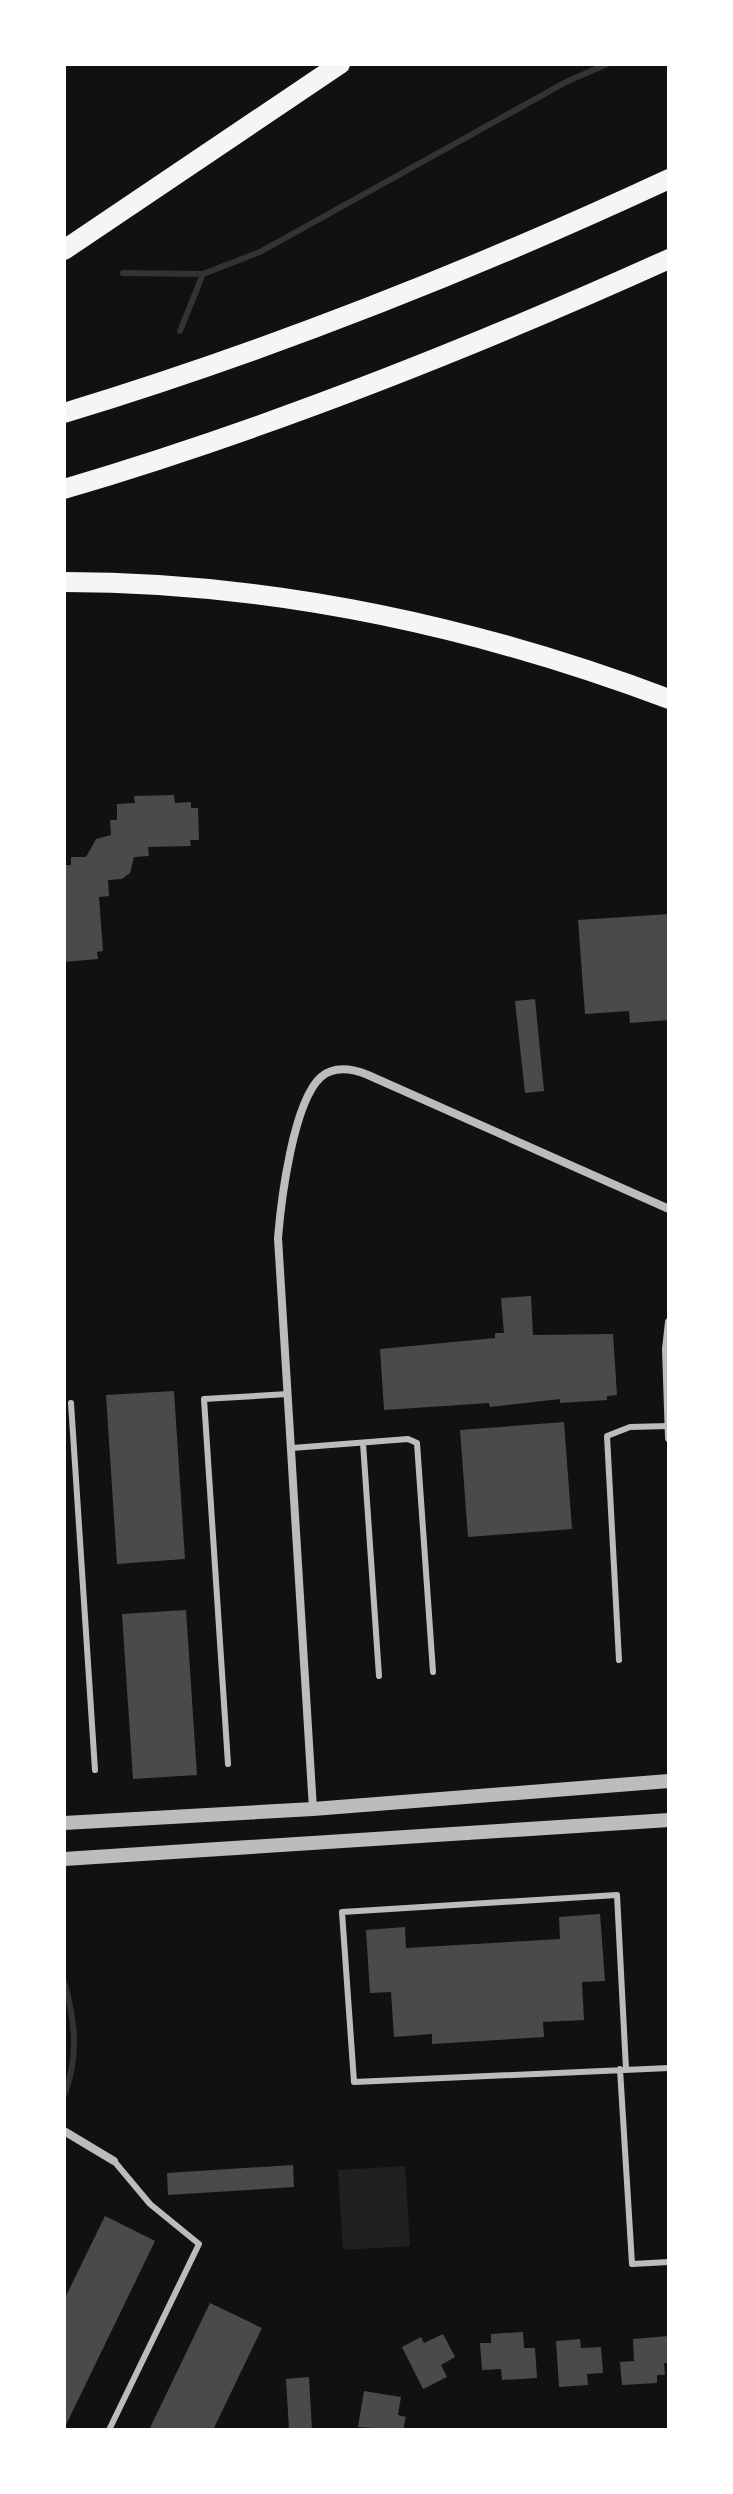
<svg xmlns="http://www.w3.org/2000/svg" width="733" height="2494" viewBox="0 0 733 2494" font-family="Montserrat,sans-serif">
	<rect width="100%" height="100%" fill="#111"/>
	<path fill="#202020" d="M405 2166 410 2246 343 2250 338 2170Z"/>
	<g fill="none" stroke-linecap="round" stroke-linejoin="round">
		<path stroke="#333" stroke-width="6" d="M123 273 203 274 260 252 566 82 607 64
			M180 331 203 274
			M64 1982C75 2019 79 2056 65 2093"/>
	</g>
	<path fill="#4a4a4a" d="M174 795 175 803 191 802V808H198L199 840H190L191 846 148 847 149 856 134 857 130 873 122 879 108 880 109 896 99 897 103 951 97 952 98 959 64 962V865H71V857H86L96 839 111 835 110 820H117V804L135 803 134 796Z
		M669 914V1020L630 1023 629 1011 585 1014 578 920Z
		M535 999 544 1091 525 1093 515 1001Z
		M531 1296 533 1335 613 1334 617 1395 607 1396V1400L560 1403V1399L490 1407 489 1403 384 1410 380 1349 495 1338V1333H504L501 1298Z
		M174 1391 185 1559 117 1564 106 1395Z
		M564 1422 572 1529 468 1537 460 1430Z
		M186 1610 197 1775 133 1779 122 1614Z
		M600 1914 605 1981 582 1982 584 2020 543 2022 544 2037 432 2044V2034L394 2037 391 1992 370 1993 366 1930 405 1927 406 1948 560 1939 559 1917Z
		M293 2165 294 2187 168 2195 167 2173Z
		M105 2216 155 2241 64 2429V2300Z
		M210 2303 262 2328 213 2430H149Z
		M523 2332 524 2348H535L537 2378 502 2380 501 2369 482 2370 480 2343H491V2334Z
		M443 2334 455 2357 441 2365 447 2377 423 2389 402 2347 421 2337 424 2343Z
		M669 2336V2363H664L665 2375H657V2383L622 2385 620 2362 634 2361 633 2339Z
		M580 2339 581 2348 601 2347 603 2373 587 2374 588 2385 559 2387 556 2341Z
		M309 2377 312 2430H289L286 2379Z
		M364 2391 401 2397 398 2415 406 2417 403 2430 358 2427Z"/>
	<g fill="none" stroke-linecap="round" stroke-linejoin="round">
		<path stroke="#bcbcbc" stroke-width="6" d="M71 1403 95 1770
			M363 1443 379 1676
			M292 1448 408 1439 417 1443 433 1672
			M619 1660 607 1436 630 1427 668 1426
			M228 1764 204 1399 288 1394
			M620 2069 632 2264 669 2262
			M626 2069 617 1895 342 1912 354 2082 669 2068
			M109 2430 199 2244 150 2204 114 2161"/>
		<path stroke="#bcbcbc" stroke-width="8" d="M669 1322 666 1349 669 1438
			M313 1809 278 1238C281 1201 293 1102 321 1077 335 1065 353 1069 368 1075L669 1209
			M64 2131 114 2161"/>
		<path stroke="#bcbcbc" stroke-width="14" d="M64 1823 313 1809 669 1781
			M64 1859 669 1820"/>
		<path stroke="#f5f5f5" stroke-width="20" d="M64 250 340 64
			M64 413C271 350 473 270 669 179
			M64 489C271 428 472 348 669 259
			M64 582C272 582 475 626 669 699"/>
	</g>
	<rect width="733" height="2494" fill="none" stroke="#ffffff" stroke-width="132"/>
</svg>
